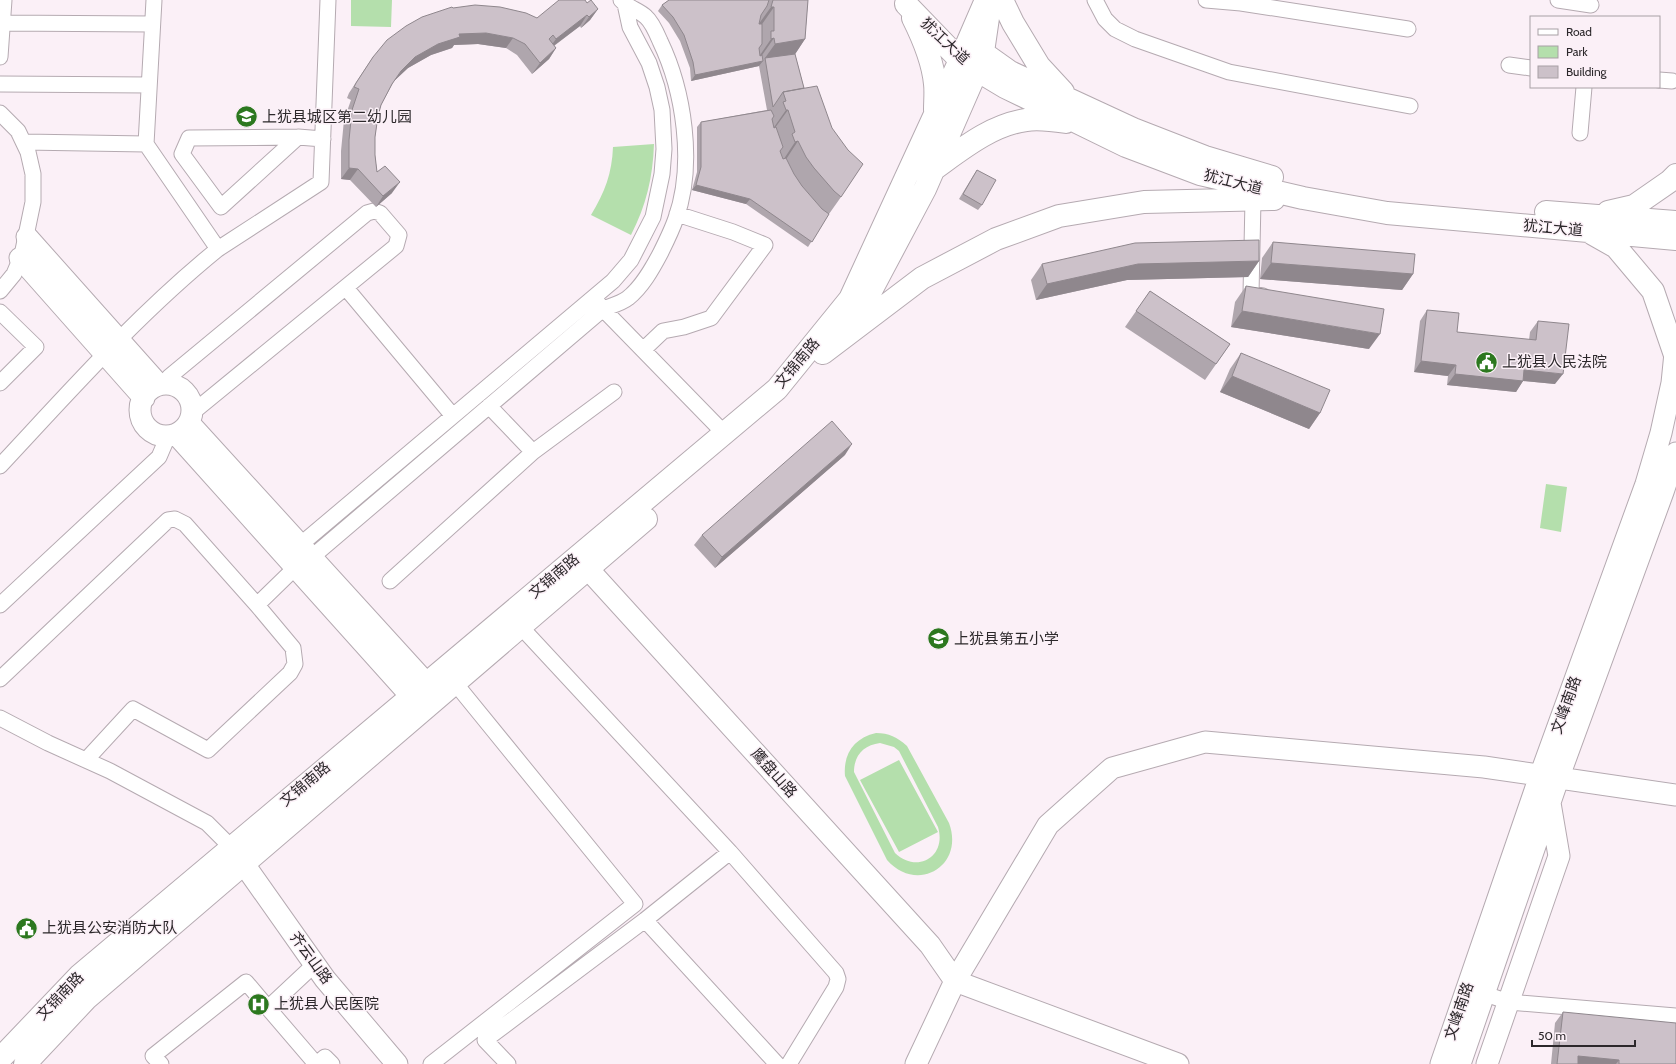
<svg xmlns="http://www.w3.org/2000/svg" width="1676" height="1064" viewBox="0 0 1676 1064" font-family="Cabin,'Noto Sans SC',sans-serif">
	<rect width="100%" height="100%" fill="#fbf0f7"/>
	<path fill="#b4dfac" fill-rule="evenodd" d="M351 0H392L391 27 351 26Z
		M654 144C653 177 646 206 631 235L591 215C605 192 612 173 613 147Z
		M1546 484 1567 487 1561 532 1540 528Z
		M876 733C889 733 897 737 907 746L949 823C965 866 917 894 887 860L845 776C843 754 854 738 876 733ZM880 743 894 747 899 751 938 827C947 857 917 874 895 853L854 772C854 755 864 745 880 743Z
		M899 760 938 832 899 852 860 780Z"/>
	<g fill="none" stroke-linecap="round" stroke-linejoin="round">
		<defs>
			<path id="street" d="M1095 0 1105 19 1115 29 1135 39 1229 72 1410 106
				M1206 0 1241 3 1408 29
				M1558 0 1591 5
				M0 23 152 24
				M0 57 4 0
				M1509 65 1531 68
				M1659 80 1672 81
				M0 84 149 85
				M0 113 18 131 28 152 33 174V202L22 255 14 274 0 291
				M1580 133 1584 87
				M298 137 189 138 182 154 221 207 298 137 323 139
				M24 142 146 144
				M1253 200 1251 294 1263 296
				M218 249 321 182 328 0
				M346 288 453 416
				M598 303 603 309C611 306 622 303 628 298 642 287 652 269 660 254 666 242 672 230 676 218 695 164 684 91 660 41 657 34 652 22 646 17 639 10 628 8 621 0
				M0 312 36 347 0 383
				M643 350 663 331 684 327 711 318 765 245 733 232 677 214
				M167 384 169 377 367 213 374 211 380 213 399 235 396 246 192 413
				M533 452 614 392
				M0 466C70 391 138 314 218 249L146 144 154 0
				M300 545 613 281 631 260 653 217 662 174 664 149 662 110 657 87 649 63 630 27 625 4
				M312 557 603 309 724 433
				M390 581 533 452 489 406
				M0 605 159 457 168 436
				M520 626 730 852 836 973 838 979 836 987 789 1064
				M0 679 168 520 175 519 185 524 257 605 296 567
				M0 718 48 743 110 771 207 823 231 847
				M86 760 133 709 208 750 290 673 295 664 293 648 257 605
				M645 920 777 1064
				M315 964 268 1008 316 1064
				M1476 991 1509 1002 1676 1016
				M161 1064 153 1056 246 982 268 1008
				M317 1064 325 1057 332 1064
				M431 1064 635 904 455 683
				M508 1064 485 1040 645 920 730 852"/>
			<path id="secondary" d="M27 237 159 385
				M20 258 144 398
				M140 410a26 26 0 1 1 52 0a26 26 0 1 1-52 0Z
				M189 423 426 683
				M176 434 411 696
				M588 569 930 945 955 981 1178 1064
				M234 850 325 979 397 1064
				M916 1064 955 981 1048 825 1112 768 1205 742 1484 767 1676 795
				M1441 1064 1540 776 1646 484 1661 433 1672 383 1676 343
				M1460 1064 1558 779 1663 492 1676 453
				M1487 1064 1559 856 1550 803"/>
			<path id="primary" d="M1002 0 1013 23 1039 66 1063 92
				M906 4 960 60 1005 87 1126 146 1200 174 1303 198 1387 213 1676 239
				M913 18C923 38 933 62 935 84 936 92 935 101 935 110
				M972 45 1010 72 1133 129 1205 157 1272 177
				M934 169C962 149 991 125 1026 120 1039 118 1053 120 1066 122
				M1546 212 1676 222
				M1608 212 1634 206 1670 181 1676 175
				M1593 234 1616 247 1653 291 1675 355
				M847 324 864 304 925 189 977 70 983 52 989 11
				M823 353 922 278 996 239 1059 216 1144 202 1274 199
				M0 1059 79 976 777 389 850 299 960 60 986 0
				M25 1064 86 999 646 519"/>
		</defs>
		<use href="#street" stroke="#b5aab1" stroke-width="17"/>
		<use href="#secondary" stroke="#b5aab1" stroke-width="23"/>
		<use href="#primary" stroke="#b5aab1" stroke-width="24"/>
		<use href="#street" stroke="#fff" stroke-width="15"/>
		<use href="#secondary" stroke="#fff" stroke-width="21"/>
		<use href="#primary" stroke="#fff" stroke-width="22"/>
	</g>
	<path fill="#afa6ad" d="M669 0H808L805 39 795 54 804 88 841 197 829 214 808 247 746 204 692 190 697 172V127L701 122 767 110 759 66 691 81 690 68 680 41 669 23 658 11 662 5Z
		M587 3 598 9 590 20 581 28 580 26 554 46 556 48 549 59 532 74 517 55 506 48 478 44 454 45 452 48 431 55 408 68 394 81 381 105 378 116 375 137V155L377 172 392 193 376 207 350 180 341 179V151L344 120 351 100 347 98 349 93 373 57 453 8 537 18Z
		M977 170 982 205 978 210 959 199 973 176Z
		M1273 242 1413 274 1402 290 1260 279 1262 258Z
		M1259 261 1248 277 1127 280 1036 300 1031 280 1042 264Z
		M1246 286 1369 349 1231 327 1235 302Z
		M1150 291 1230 344 1205 380 1125 327Z
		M1427 310 1457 332 1529 340 1530 332 1538 321 1555 384 1523 381 1516 392 1447 385 1448 376 1414 372 1420 321Z
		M1241 353 1320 413 1309 429 1220 392 1230 369Z
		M845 455 715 568 694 545 702 535Z
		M1563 1012 1676 1064H1551L1555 1023Z"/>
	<path fill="#8f878d" d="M771 7H774L758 30 755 29Z
		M598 9 590 20 581 28 589 17Z
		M587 15 580 26 548 50 556 39Z
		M486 33 513 38 506 48 478 44 454 45 452 48 431 55 408 68 393 82 401 71 415 57 438 44 459 34Z
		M774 38 758 61H756L771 39Z
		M805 39 790 62 765 58 775 44Z
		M556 48 549 59 532 74 540 63Z
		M763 61 759 66 691 81 695 75Z
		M786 110H788L772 132 770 133Z
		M798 141 783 164 780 165 795 142Z
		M349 168 358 169 350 180 341 179Z
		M400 182 392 193 376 207 383 196Z
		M696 185 750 199 746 204 692 190Z
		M1259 261 1248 277 1127 280 1036 300 1047 284 1138 264Z
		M1271 263 1413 274 1402 290 1260 279Z
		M1242 311 1380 334 1369 349 1231 327Z
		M1421 361 1456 365 1448 376 1414 372Z
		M1524 370 1563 374 1555 384 1523 381 1516 392 1447 385 1455 374Z
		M1232 376 1320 413 1309 429 1220 392Z
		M852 444 845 455 715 568 722 557Z
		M1578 1056 1619 1060 1616 1064H1573Z"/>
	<path fill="#ccc1c9" stroke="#8f878d" d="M559 0H585L587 3 591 0 598 9 589 17 587 15 556 39 553 35 549 39 556 48 540 63 525 44 513 38 486 33 459 34 460 37 438 44 415 57 401 71 392 84 381 105 378 116 375 137V155L377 172 385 166 400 182 383 196 358 169 349 168V140L352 110 359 89 354 87 356 83 373 57 387 40 406 26 422 17 452 7 453 8 475 5 500 7 526 13 537 18Z
		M669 0H769L767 6 761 15 759 24H762V44L759 48 760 56 762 55 763 61 695 75 693 62 684 35 673 17 662 5Z
		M773 0H808L805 39 775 44 774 38 771 39V31H774V7H771Z
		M795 54 804 88 783 92 773 107 765 58Z
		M817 86 832 128 848 150 863 164 841 197 834 191 814 168 806 157 798 141 795 142 792 134 795 132 788 110H786L783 102 786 101 783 92Z
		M771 110 774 116 772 119 774 128 776 127 783 147 780 151 783 159 786 158 794 174 802 186 822 209 829 214 812 242 750 199 696 185 701 167V122Z
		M977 170 996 180 982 205 963 194Z
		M1259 240V261L1138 264 1047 284 1042 264 1135 243Z
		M1273 242 1415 254 1413 274 1271 263Z
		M1246 286 1384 309 1380 334 1242 311Z
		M1150 291 1230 344 1216 364 1136 311Z
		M1427 310 1459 313 1457 332 1536 340 1538 321 1569 324 1563 374 1524 370 1523 381 1455 374 1456 365 1421 361Z
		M1241 353 1330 390 1320 413 1232 376Z
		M832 421 852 444 722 557 702 535Z
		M1563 1012 1676 1023V1064H1619V1060L1578 1056V1064H1557Z"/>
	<defs>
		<symbol id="school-disc" viewBox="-11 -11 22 22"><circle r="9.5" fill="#2c781f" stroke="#fbf0f7"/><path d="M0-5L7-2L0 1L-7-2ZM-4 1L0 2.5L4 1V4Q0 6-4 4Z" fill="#fff"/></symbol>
		<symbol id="civic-disc" viewBox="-11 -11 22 22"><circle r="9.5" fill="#2c781f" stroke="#fbf0f7"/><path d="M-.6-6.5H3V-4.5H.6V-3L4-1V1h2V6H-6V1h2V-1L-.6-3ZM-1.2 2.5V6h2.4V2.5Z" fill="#fff"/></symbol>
		<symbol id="hospital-disc" viewBox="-11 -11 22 22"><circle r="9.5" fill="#2c781f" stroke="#fbf0f7"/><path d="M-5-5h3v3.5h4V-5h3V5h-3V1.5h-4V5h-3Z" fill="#fff"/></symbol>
	</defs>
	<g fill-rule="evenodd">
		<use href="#school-disc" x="234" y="104" width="25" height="25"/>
		<use href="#civic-disc" x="1474" y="350" width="25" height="25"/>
		<use href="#school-disc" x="926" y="626" width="25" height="25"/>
		<use href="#civic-disc" x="14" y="916" width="25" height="25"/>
		<use href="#hospital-disc" x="246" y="992" width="25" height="25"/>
	</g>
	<g text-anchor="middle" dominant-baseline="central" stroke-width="3" stroke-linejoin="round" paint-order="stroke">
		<g font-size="15" fill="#2c282b" stroke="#fbf0f7">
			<text transform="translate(945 41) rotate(43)">犹江大道</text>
			<text transform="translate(1233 182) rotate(14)">犹江大道</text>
			<text transform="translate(1553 228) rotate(5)">犹江大道</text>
			<text transform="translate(797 363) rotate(-50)">文锦南路</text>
			<text transform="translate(554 576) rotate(-40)">文锦南路</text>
			<text transform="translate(1566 705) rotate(-70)">文峰南路</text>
			<text transform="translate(774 773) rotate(48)">鹰盘山路</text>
			<text transform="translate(305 784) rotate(-40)">文锦南路</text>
			<text transform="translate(311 958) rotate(54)">齐云山路</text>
			<text transform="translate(60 996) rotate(-46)">文锦南路</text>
			<text transform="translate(1459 1011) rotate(-71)">文峰南路</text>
		</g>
		<g font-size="15" fill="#2c282b" stroke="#fbf0f7" text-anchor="start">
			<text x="262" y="117">上犹县城区第二幼儿园</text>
			<text x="1502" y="362">上犹县人民法院</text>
			<text x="954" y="639">上犹县第五小学</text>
			<text x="42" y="928">上犹县公安消防大队</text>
			<text x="274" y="1004">上犹县人民医院</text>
		</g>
	</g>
	<rect x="1530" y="16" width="130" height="72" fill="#fbf0f7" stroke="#a8a0a5"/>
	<rect x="1538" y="29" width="20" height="6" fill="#ffffff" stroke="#a8a0a5"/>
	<text x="1566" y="36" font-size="12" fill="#2c282b">Road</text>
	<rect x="1538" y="46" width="20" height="12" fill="#b4dfac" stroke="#a8a0a5"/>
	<text x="1566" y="56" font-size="12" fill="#2c282b">Park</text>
	<rect x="1538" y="66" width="20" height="12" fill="#ccc1c9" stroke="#a8a0a5"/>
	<text x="1566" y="76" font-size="12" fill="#2c282b">Building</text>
	<path d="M1532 1040v6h103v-6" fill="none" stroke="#2c282b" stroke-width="2"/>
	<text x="1538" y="1040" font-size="12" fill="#2c282b" stroke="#fbf0f7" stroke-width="3" paint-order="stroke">50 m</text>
</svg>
